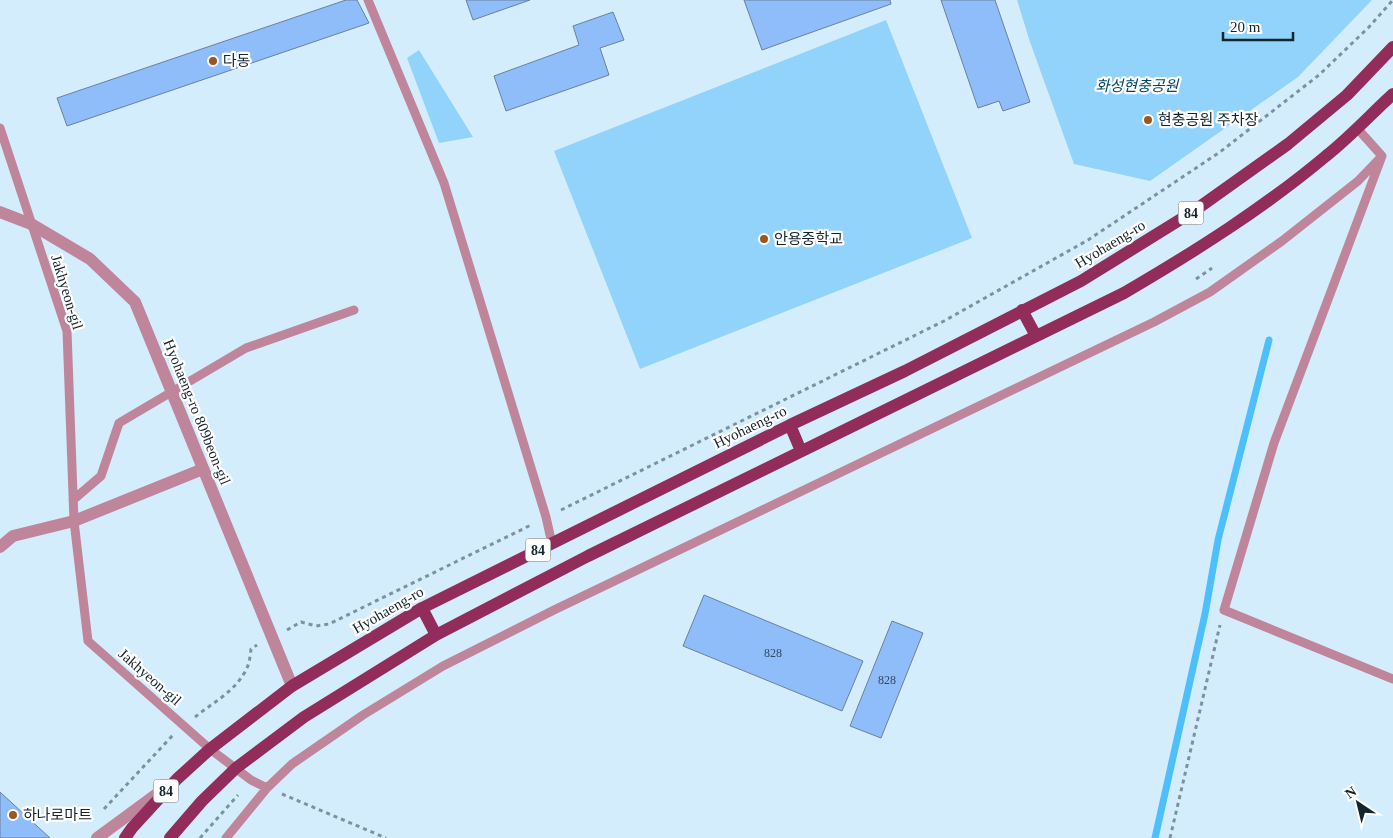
<svg xmlns="http://www.w3.org/2000/svg" width="1393" height="838" viewBox="0 0 1393 838" font-family="'Times New Roman','Noto Sans KR',serif">
	<rect width="100%" height="100%" fill="#d4edfd"/>
	<path fill="#91d3fb" d="M1017 0H1372L1298 77 1150 181 1074 164 1030 42Z
		M886 20 972 238 640 369 554 151Z
		M419 50 473 137 439 143 407 58Z"/>
	<g fill="none" stroke-linecap="round" stroke-linejoin="round">
		<path stroke="#4cbffc" stroke-width="7" d="M1155 838 1205 614 1218 540 1269 340"/>
	</g>
	<path fill="#8fbdfa" stroke="#6880a0" d="M346 0H357L369 23 67 126 57 98Z
		M466 0H530L473 20Z
		M744 0H890L891 4 762 50Z
		M941 0H995L1030 102 1003 111 999 101 978 108Z
		M613 12 624 40 600 48 609 75 506 111 494 76 579 45 573 26Z
		M704 595 863 661 842 711 683 646Z
		M892 621 923 633 881 738 850 726Z
		M0 792 50 838H0Z"/>
	<g fill="none" stroke-linecap="round" stroke-linejoin="round">
		<path stroke="#7d929e" stroke-width="3" stroke-dasharray="4 4" stroke-linecap="butt" d="M1196 279 1212 268
			M561 510 944 321 1088 240 1220 152 1319 75 1369 27 1393 0
			M287 630 301 622 316 626 329 624 533 524
			M195 717C211 704 232 693 243 675 249 667 250 658 251 649L257 645
			M282 794 386 838
			M104 809 173 735
			M200 838 238 795
			M1170 838 1220 625"/>
		<path stroke="#bf869b" stroke-width="9" d="M368 0 444 183 546 517 552 544
			M0 128 67 331 74 521 88 641 210 749 251 780 267 788
			M1357 128 1382 156 1274 443 1224 610 1393 679
			M73 500 101 476 119 423 246 348 354 310
			M226 838 267 788 292 764 363 715 443 666 554 610 1154 322 1210 292 1282 241 1358 181 1382 156"/>
		<path stroke="#bf869b" stroke-width="12" d="M0 547 13 536 74 521 203 469"/>
		<path stroke="#bf869b" stroke-width="12" d="M0 212 31 224 90 259 135 302 292 686
			M97 838 165 788"/>
		<path stroke="#912c5b" stroke-width="12" d="M1022 310 1036 336
			M790 425 801 451
			M422 608 436 635
			M125 838 132 828 177 779 210 749 292 686 422 608 790 425 905 371 1081 281 1194 211 1288 144 1347 95 1393 47
			M170 838 202 801 236 768 304 717 436 635 588 556 1124 293C1194 252 1264 208 1326 156 1350 137 1371 114 1393 94"/>
	</g>
	<g fill="#985723" stroke="#fff" stroke-width="2">
		<circle cx="213" cy="61" r="5"/>
		<circle cx="1148" cy="120" r="5"/>
		<circle cx="764" cy="239" r="5"/>
		<circle cx="13" cy="815" r="5"/>
	</g>
	<g text-anchor="middle" dominant-baseline="central" stroke-width="4.5" stroke-linejoin="round" paint-order="stroke">
		<g font-size="12" fill="#334a60">
			<text x="773" y="653">828</text>
			<text x="887" y="680">828</text>
		</g>
		<g fill="#fff" stroke="#5a666c" stroke-width="1">
			<rect x="1178.5" y="201.5" width="25" height="23" rx="4"/>
			<rect x="525.5" y="538.5" width="25" height="23" rx="4"/>
			<rect x="153.5" y="779.5" width="25" height="23" rx="4"/>
		</g>
		<g font-size="14" font-weight="bold" fill="#14242d">
			<text x="1191" y="213">84</text>
			<text x="538" y="550">84</text>
			<text x="166" y="791">84</text>
		</g>
		<g font-size="15" fill="#14242d" stroke="#fff" text-anchor="start">
			<text x="223" y="61">다동</text>
			<text x="1158" y="120">현충공원 주차장</text>
			<text x="774" y="239">안용중학교</text>
			<text x="23" y="815">하나로마트</text>
		</g>
		<g font-size="15" font-style="italic" fill="#014664" stroke="#fff">
			<text x="1137" y="86">화성현충공원</text>
		</g>
		<g font-size="15" fill="#14242d" stroke="#fff">
			<text transform="translate(1110 244) rotate(-31)">Hyohaeng-ro</text>
			<text transform="translate(67 292) rotate(73)">Jakhyeon-gil</text>
			<text transform="translate(197 412) rotate(68)">Hyohaeng-ro 809beon-gil</text>
			<text transform="translate(750 427) rotate(-26)">Hyohaeng-ro</text>
			<text transform="translate(388 610) rotate(-30)">Hyohaeng-ro</text>
			<text transform="translate(150 677) rotate(41)">Jakhyeon-gil</text>
		</g>
	</g>
	<g transform="translate(1358 803) rotate(325)" stroke="#ffffff" stroke-width="4" paint-order="stroke">
	<path d="M0-4L9 19L0 12L-9 19Z" fill="#14242d"/>
	<text y="-8" font-size="14" font-weight="bold" text-anchor="middle" fill="#14242d">N</text>
	</g>
	<path d="M1223 32v8h70v-8" fill="none" stroke="#14242d" stroke-width="2.5"/>
	<text x="1230" y="32" font-size="15" fill="#14242d" stroke="#ffffff" stroke-width="4" paint-order="stroke">20 m</text>
</svg>
